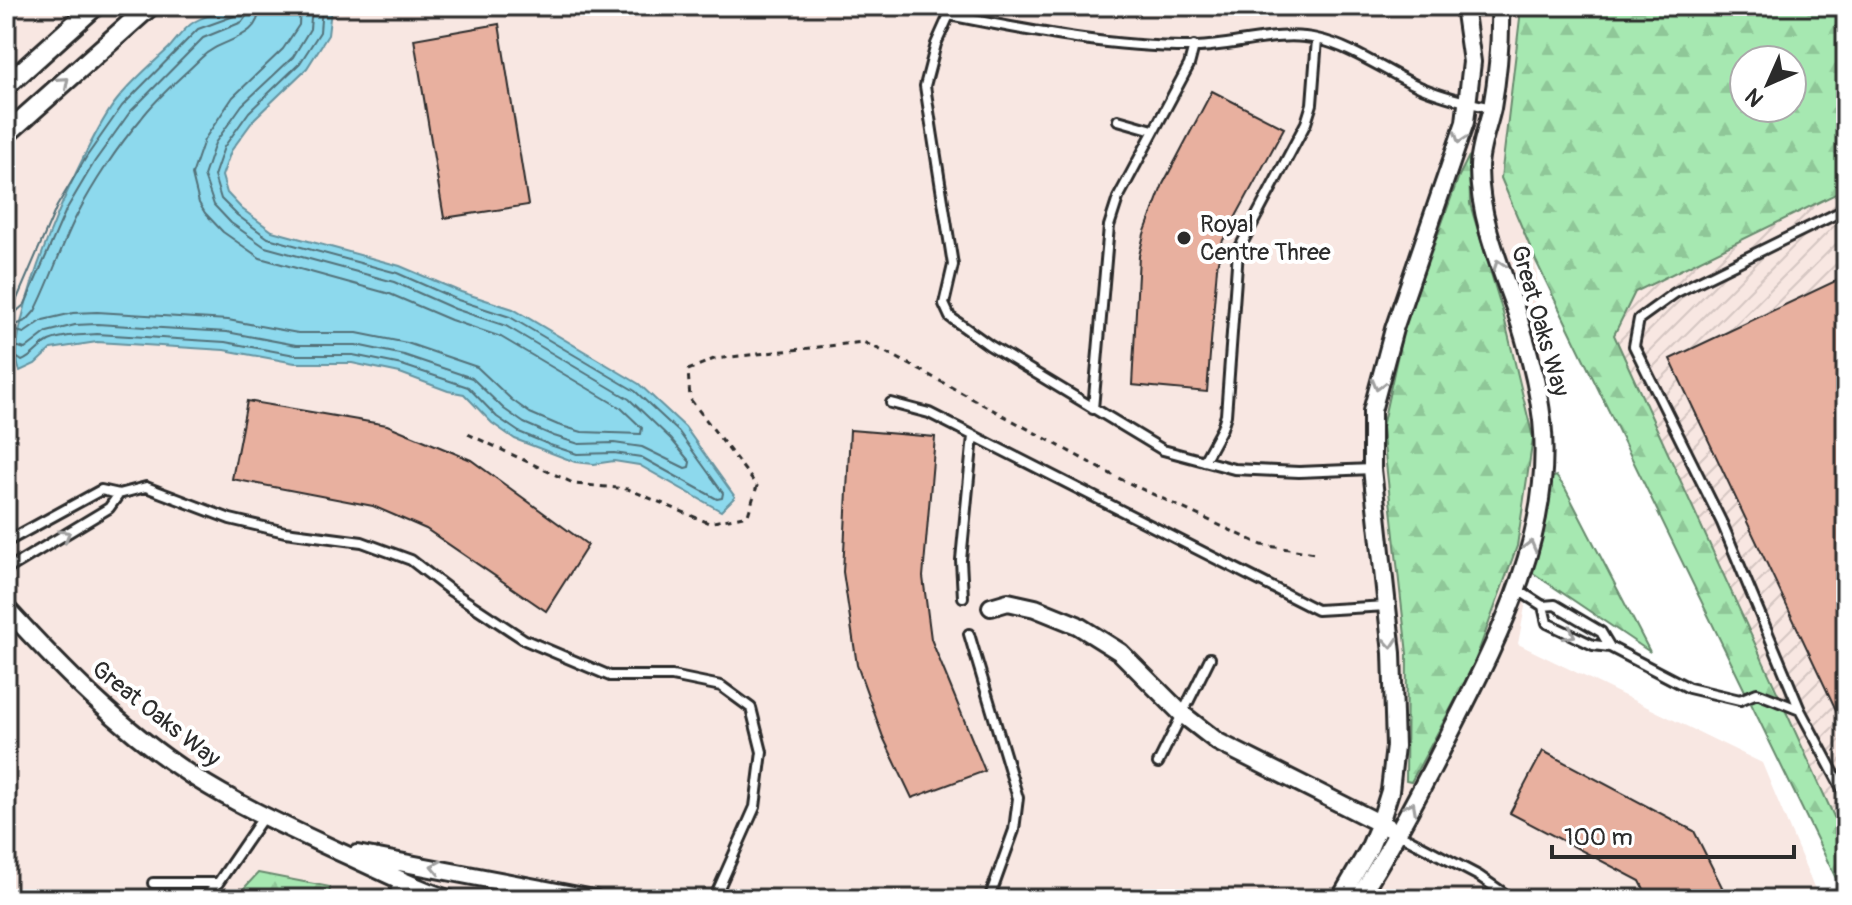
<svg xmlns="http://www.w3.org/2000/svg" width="1852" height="905" viewBox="0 0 1852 905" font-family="Pangolin,sans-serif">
	<defs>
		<pattern id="industrial-furrows" width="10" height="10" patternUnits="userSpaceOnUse" patternTransform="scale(2)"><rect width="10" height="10" fill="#f8e7e2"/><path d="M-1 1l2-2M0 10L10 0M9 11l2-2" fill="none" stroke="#d5c6c2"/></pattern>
		<pattern id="forest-firs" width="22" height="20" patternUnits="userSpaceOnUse" patternTransform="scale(2)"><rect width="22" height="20" fill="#a6e8b1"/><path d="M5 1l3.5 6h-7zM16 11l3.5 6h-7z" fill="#8fc798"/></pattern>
	</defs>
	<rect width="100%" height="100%" fill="#fff"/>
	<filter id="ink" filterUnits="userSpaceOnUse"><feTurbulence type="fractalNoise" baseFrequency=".0125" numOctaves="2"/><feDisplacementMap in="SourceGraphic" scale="16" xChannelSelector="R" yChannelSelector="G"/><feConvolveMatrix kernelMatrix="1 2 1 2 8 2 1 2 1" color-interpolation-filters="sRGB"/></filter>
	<g filter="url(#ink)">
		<path fill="#f8e7e2" d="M6 6H1518L1520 18 1501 178 1536 261 1549 479 1518 644 1762 763 1819 899H329L330 887 258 873 234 899H6Z"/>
		<path fill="url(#industrial-furrows)" d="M1846 189V843L1614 335 1635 292Z"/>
		<path fill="url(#forest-firs)" stroke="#688a6e" stroke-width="2" fill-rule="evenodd" d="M1518 6H1846V189L1635 292 1614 335 1846 843V899L1536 261 1501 178 1520 18ZM1744 60H1792V108H1744Z
			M1469 156 1470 204 1503 313 1533 438 1517 546 1472 669 1411 782 1406 781 1407 654 1382 427 1403 331 1459 176Z
			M1556 476 1565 488 1650 652 1530 571 1549 479Z
			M258 873 330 887 329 899H234Z"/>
		<path fill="#8dd9ed" stroke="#66939f" stroke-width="2" d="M241 6H328L331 10 328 35 307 68 255 118 231 151 222 176 227 193 242 209 272 231 400 266 461 292 513 309 639 384 685 427 735 497 721 511 639 465 614 461 594 464 575 462 515 439 492 423 464 394 448 391 400 373 352 363H295L224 350 97 342 51 349 35 364 20 371C0 332 85 139 117 100 132 81 151 65 169 48 176 40 185 27 194 22 207 14 226 11 241 6Z"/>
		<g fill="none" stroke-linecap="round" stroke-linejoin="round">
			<path stroke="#527179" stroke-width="2" d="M260 6C259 42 221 37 201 58 181 78 158 96 141 119 118 146 93 184 77 215 61 246 51 280 35 311L27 320 16 325V331L24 333 43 320 73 313 97 312 228 320 298 333H357L407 343 477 367 512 400 530 413 558 425 582 432 641 434 642 428 621 408 501 337 451 320 390 294 260 258 223 232 205 213 199 203 192 175 204 140 233 97 283 49 299 25 300 6
				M6 304 17 299 57 206 87 156 122 106 198 29 234 16 238 6
				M6 314 16 312 25 304 66 210 95 161 130 112 203 38 242 22 248 14V6
				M6 343 25 349 47 332 75 325 97 324 227 332 296 345H356L404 355 472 378 504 409 524 423 554 436 579 444 614 443 642 447 685 468 689 467 690 462 671 439 629 399 506 326 455 309 394 282 265 247 231 223 214 205 204 176 215 143 242 105 293 57 310 29 312 6
				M6 353 12 354 22 361C33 357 39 346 49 341 64 335 81 335 97 334L225 342 295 355H353L402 365 468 387 497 417 519 432 550 445 577 454 614 453 641 457 717 499 722 498 723 493 679 432 635 391 510 317 458 300 397 273 268 238 237 215 221 199 214 176 224 147 249 112 300 63 320 32 322 6"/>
		</g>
		<path fill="#e8b09f" stroke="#2b2b2b" stroke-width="2" d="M499 24 528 205 444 218 414 39Z
			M1212 91 1284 128 1222 242 1217 267 1207 392 1132 385 1139 256 1144 234 1163 184Z
			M1846 276V731L1670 359Z
			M247 401 387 425 471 460 588 545 546 611 426 529 373 506 232 479Z
			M850 430 935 437 923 577 931 639 985 771 912 798 883 737 857 665 843 572Z
			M1543 751 1694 831 1728 899H1649L1640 881 1510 813Z"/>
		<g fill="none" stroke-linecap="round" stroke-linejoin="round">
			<defs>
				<path id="service" d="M1118 120 1153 130
					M1846 209 1675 293 1639 319 1634 346 1722 523 1800 710 1846 796
					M891 403 929 413 1317 610 1387 606
					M1093 409 1109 226 1118 198 1189 65 1194 46
					M1204 461 1222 428 1226 415 1238 251 1306 123 1312 104 1317 39
					M1372 469 1299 472 1234 469 1163 450 989 345 950 317 944 304 953 265 925 86 936 44 949 15C1030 31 1113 48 1196 47 1235 46 1279 30 1317 39 1351 46 1390 74 1422 88 1444 97 1468 103 1492 108
					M6 542 101 490 119 494 146 487 230 519 285 532 362 542 411 560 451 591 525 640 610 676H672L721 686 751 708 762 752 755 807 714 899
					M6 570 109 508 119 494
					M1518 590 1543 606 1555 605 1601 632 1610 647
					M963 597 961 560 973 436
					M1543 606 1547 623 1593 645 1610 647 1689 688 1740 700 1757 693 1800 710
					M969 634 1018 798 1014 830 989 899
					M1158 763 1210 658
					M1397 833 1479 876 1512 899
					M153 883H218
					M202 899 218 883 264 816
					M393 899 400 877"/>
				<path id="minor" d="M991 607 1008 602 1035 608 1077 625 1120 652 1182 714 1218 742 1389 828
					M6 608C62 669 120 729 191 775 239 806 291 829 342 853 378 869 411 887 448 899
					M357 854 594 899
					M1340 899 1369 849 1380 823 1390 791 1395 746 1392 653 1372 469V411L1394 329 1465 122 1472 62 1464 6
					M1358 899C1392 846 1421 791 1449 735 1499 637 1554 533 1542 420 1538 386 1526 341 1515 308 1499 264 1479 216 1479 168 1479 148 1488 127 1492 108 1498 74 1501 41 1500 6"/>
				<path id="tertiary" d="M6 86 95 6
					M6 134 150 6"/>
			</defs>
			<use href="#service" stroke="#2b2b2b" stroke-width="14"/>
			<use href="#minor" stroke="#2b2b2b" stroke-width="22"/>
			<use href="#tertiary" stroke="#2b2b2b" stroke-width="24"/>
			<path stroke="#2b2b2b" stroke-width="3" stroke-dasharray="6 6" stroke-linecap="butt" d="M468 434 575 484 628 489 709 523 748 515 757 486 690 399 688 370 714 359 863 342 894 356 1118 478 1262 545 1315 553"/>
			<use href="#service" stroke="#fff" stroke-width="8"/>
			<use href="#minor" stroke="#fff" stroke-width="16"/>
			<use href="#tertiary" stroke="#fff" stroke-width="18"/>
		</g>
		<defs><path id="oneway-chevron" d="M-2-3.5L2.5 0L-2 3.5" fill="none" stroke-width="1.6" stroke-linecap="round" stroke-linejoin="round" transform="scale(2)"/></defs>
		<g stroke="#a0a0a0">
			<use href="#oneway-chevron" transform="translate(64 82) rotate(-41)"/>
			<use href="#oneway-chevron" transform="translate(1460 138) rotate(109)"/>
			<use href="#oneway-chevron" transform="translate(1499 265) rotate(-109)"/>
			<use href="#oneway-chevron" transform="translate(1378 385) rotate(105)"/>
			<use href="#oneway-chevron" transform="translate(65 535) rotate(-32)"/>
			<use href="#oneway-chevron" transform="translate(1530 546) rotate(-75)"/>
			<use href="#oneway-chevron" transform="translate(1570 634) rotate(26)"/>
			<use href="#oneway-chevron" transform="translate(1391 643) rotate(85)"/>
			<use href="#oneway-chevron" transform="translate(1411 807) rotate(-62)"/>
			<use href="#oneway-chevron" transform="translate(436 867) rotate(-169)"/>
		</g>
	</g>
	<circle fill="#2b2b2b" stroke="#fff" stroke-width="3" cx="1184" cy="238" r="8"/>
	<g text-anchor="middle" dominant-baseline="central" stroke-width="8" stroke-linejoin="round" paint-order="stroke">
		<g font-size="24" fill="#2b2b2b" stroke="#fff" text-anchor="start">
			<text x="1200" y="224">Royal<tspan x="1200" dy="28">Centre Three</tspan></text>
		</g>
		<g font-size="24" fill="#2b2b2b" stroke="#fff">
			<text transform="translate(1540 321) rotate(74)">Great Oaks Way</text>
			<text transform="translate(156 714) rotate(38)">Great Oaks Way</text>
		</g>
	</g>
	<rect width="1852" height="905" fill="none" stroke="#fff" stroke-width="32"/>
	<rect x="16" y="16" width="1820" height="873" fill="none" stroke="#2b2b2b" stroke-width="3" filter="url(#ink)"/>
	<g transform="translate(1768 84) rotate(225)"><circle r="38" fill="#ffffff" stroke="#aaaaaa" stroke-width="2"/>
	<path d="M0-6L14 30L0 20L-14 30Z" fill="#2b2b2b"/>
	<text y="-12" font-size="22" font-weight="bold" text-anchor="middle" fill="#2b2b2b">N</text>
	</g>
	<path d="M1552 845v12h242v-12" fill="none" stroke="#2b2b2b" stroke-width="4"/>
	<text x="1564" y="845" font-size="24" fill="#2b2b2b" stroke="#ffffff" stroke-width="6" paint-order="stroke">100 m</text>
</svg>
